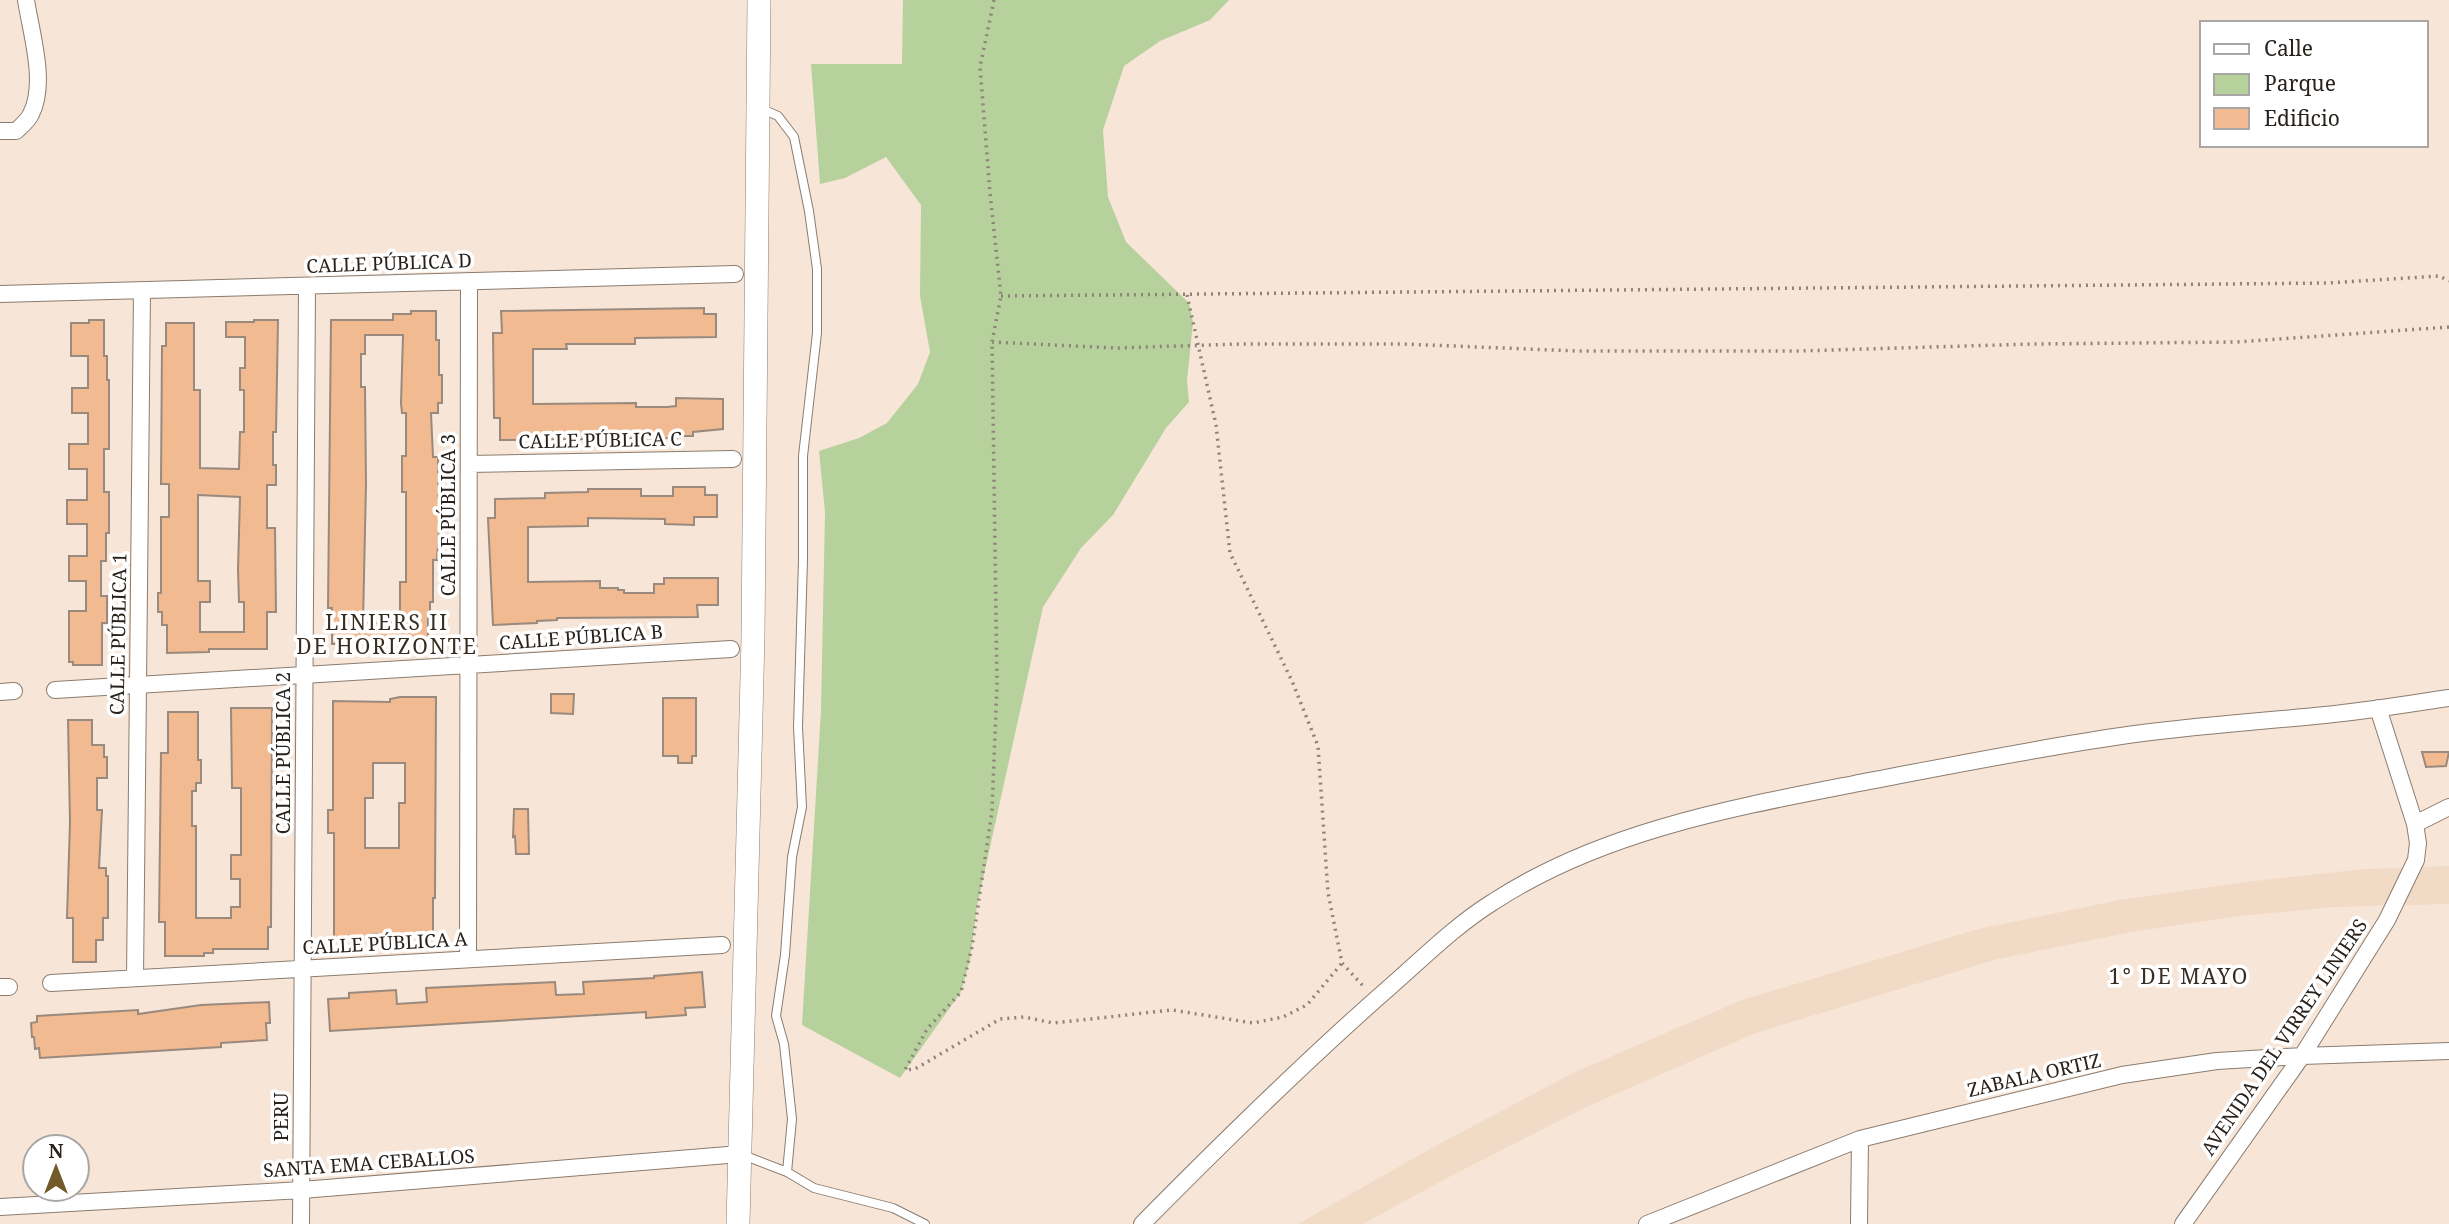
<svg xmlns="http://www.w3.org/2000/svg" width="2449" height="1224" viewBox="0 0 2449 1224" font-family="'Noto Serif',serif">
	<rect width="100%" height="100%" fill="#f7e6d8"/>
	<path fill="#f1dac6" d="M2449 866V904L2336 907 2239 916 2131 932 1994 960 1756 1033 1586 1107 1449 1177 1363 1224H1298L1437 1145 1573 1073 1742 1000 1978 929 2119 900 2246 882 2364 869Z"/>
	<path fill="#b6d19c" d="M903 0H1229L1210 20 1160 41 1124 66 1103 130 1108 197 1126 242 1189 303 1193 322 1187 381 1189 402 1166 428 1113 515 1081 548 1043 607 977 906 970 960 961 992 900 1078 802 1025 821 711 825 512 819 451 859 438 887 423 918 384 930 352 920 296 921 205 886 157 845 178 820 184 811 64H902Z"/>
	<path fill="#f2ba90" stroke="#9a897d" stroke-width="2" fill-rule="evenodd" d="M704 308V314H716V337L635 338V344H566L567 349H533V404L636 403V407H667L676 406V398L723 399V429L693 432V436H680V438L500 440V418H494L493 333H502L501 311Z
		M411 311H436V340H439V375H442V403H438V413H431L433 457H438L439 530 437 560H433V602H430V614H428V640L375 638V641H354V644H332V608H328L331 320H393V314H411ZM365 335H403L401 403 402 413H406V456H402V492H406V582H400V623H363L366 484 365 387H361V354H365Z
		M89 320H104V356H107V380H109V449H104V492H109V533H106V561H101V596H107V623H102V665H73V662H69V611H86V581H69V556H87V524H67V500H87V469H69V444H88V413H72V388H88V356H71V323H89Z
		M254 320H278L276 432H273V465H276V485H267V528H275L276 612H267V649H209V652L167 653V625H162V612H158V593H161V517H169V484H161L162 346H166V323H194V390H200V468L239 469 240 432H244V390H240V368H245V337H226V322H254ZM198 495 240 497 238 569 239 602H244V632H200V602H210V581H198Z
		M673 487H705V495H717V517H694V525L665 524V519L588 518V526L528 527V582L600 581V588H618V590H624V593H654V584H664V578H718V605H697L698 617 557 618V620L537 621V623L493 625 488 518H495V499L545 498V493L588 492V489H641V496H673Z
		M551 694H574L573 714 551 713Z
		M400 697H436L435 898H433V935L373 934V939L334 941V833H328V810H333V701L390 702V699ZM373 763H405V803H399V848H365V798H373Z
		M663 698H696V756H692V763H678V756H663Z
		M231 708H272L271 927H268V949H213V953H204V956H165V922H159L161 753H168V712H198V760H201V783H196V791H192V826H196V918H231V907H240V879H231V855H241V788H232Z
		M68 720H92V745H104V757H107V778H97V810H102L99 868H106V876H108V918H103V940H96V962H73V918H67L70 822Z
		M2422 752H2449L2446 766 2426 767Z
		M514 809H528L529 854H516L515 836 513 837Z
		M702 972 705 1007 685 1008 686 1015 646 1018V1012L330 1031 328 999 349 998V993L396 990 397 1004 427 1002 426 988 555 982 556 995 584 994 583 982 654 978V976Z
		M269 1002 270 1023H266L267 1040 221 1043V1047L40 1058 39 1048 35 1049 34 1037H32L31 1023 37 1022V1016L138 1010V1014L201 1005Z"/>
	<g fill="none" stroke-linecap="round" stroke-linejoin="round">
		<defs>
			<path id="lane" d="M762 109 778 116 794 137 809 211 817 269V333L803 456V560L798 727 802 807 792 857 785 955 776 1016 784 1044 792 1119 787 1172
				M743 1155 787 1172 814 1188 893 1208 925 1224"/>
			<path id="street" d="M0 131H16C21 126 28 121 31 114 47 83 31 33 26 0
				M0 294 735 274
				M469 464 733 459
				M55 690 731 649
				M0 692 14 691
				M2378 708 2415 824
				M468 959 469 281
				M135 978 142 291
				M51 983 722 945
				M0 987H9
				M0 1207 302 1190 740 1154
				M301 1224 307 286
				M1142 1224C1223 1142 1305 1061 1391 986 1424 957 1456 925 1493 902 1600 832 1731 808 1854 784 1943 767 2032 749 2121 736 2189 726 2257 722 2325 715 2367 711 2408 704 2449 698
				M1647 1224 1860 1139 2122 1075 2217 1061 2302 1056 2449 1051
				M1859 1224 1860 1139
				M2183 1224 2302 1056 2387 920 2416 860 2418 843 2415 824 2449 807"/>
			<path id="secondary" d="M738 1224 753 637 759 0"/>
		</defs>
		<use href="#lane" stroke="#8b7c6f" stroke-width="10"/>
		<use href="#street" stroke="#8b7c6f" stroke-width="18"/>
		<use href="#secondary" stroke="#8b7c6f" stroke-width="24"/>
		<path stroke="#8e8379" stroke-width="3.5" stroke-dasharray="2 5" stroke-linecap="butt" d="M994 0 980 67 990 193 1001 296 992 342 997 684 992 811 972 947 961 992 927 1029 905 1070 915 1069 1000 1019 1024 1017 1053 1023 1172 1010 1253 1023 1283 1017 1307 1005 1342 963
			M1187 295 1216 425 1230 553 1292 681 1318 746 1328 893 1342 963 1365 988
			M1001 296 2327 283 2439 276 2449 281
			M992 342 1116 348 1241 344H1403L1577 351H1799L2032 344 2237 342 2449 327"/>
		<use href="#lane" stroke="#fff" stroke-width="8"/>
		<use href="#street" stroke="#fff" stroke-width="16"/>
		<use href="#secondary" stroke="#fff" stroke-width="23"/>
	</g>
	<g text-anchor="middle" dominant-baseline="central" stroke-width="7" stroke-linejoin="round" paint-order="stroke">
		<g font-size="19" fill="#28221d" stroke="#fff">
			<text transform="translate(389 263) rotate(-2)">CALLE PÚBLICA D</text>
			<text transform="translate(600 440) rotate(-1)">CALLE PÚBLICA C</text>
			<text transform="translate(448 515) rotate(-90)">CALLE PÚBLICA 3</text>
			<text transform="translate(118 634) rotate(-89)">CALLE PÚBLICA 1</text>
			<text transform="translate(581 637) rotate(-4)">CALLE PÚBLICA B</text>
			<text transform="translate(283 753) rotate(-90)">CALLE PÚBLICA 2</text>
			<text transform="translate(385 943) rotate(-3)">CALLE PÚBLICA A</text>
			<text transform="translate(2284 1037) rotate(-56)">AVENIDA DEL VIRREY LINIERS</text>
			<text transform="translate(2034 1075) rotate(-13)">ZABALA ORTIZ</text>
			<text transform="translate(281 1117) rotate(-90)">PERU</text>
			<text transform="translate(369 1163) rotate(-4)">SANTA EMA CEBALLOS</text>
		</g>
		<g font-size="21" letter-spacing="2" fill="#392c21" stroke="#fff">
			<text x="387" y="622">LINIERS II<tspan x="387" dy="24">DE HORIZONTE</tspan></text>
			<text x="2179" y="976">1° DE MAYO</text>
		</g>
	</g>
	<rect x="2200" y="21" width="228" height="126" fill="#ffffff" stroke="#a9a7a5" stroke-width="2"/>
	<rect x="2214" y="44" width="35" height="10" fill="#ffffff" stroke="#a9a7a5" stroke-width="2"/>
	<text x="2264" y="56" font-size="21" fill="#28221d">Calle</text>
	<rect x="2214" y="74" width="35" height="21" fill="#b6d19c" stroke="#a9a7a5" stroke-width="2"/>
	<text x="2264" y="91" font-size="21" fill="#28221d">Parque</text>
	<rect x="2214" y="108" width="35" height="21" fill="#f2ba90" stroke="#a9a7a5" stroke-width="2"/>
	<text x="2264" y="126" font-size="21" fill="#28221d">Edificio</text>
	<g transform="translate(56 1168)"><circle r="33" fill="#ffffff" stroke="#a9a7a5" stroke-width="2"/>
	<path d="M0-5L12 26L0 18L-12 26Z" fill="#725a2b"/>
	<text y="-10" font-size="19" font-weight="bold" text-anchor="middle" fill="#28221d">N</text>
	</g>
</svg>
